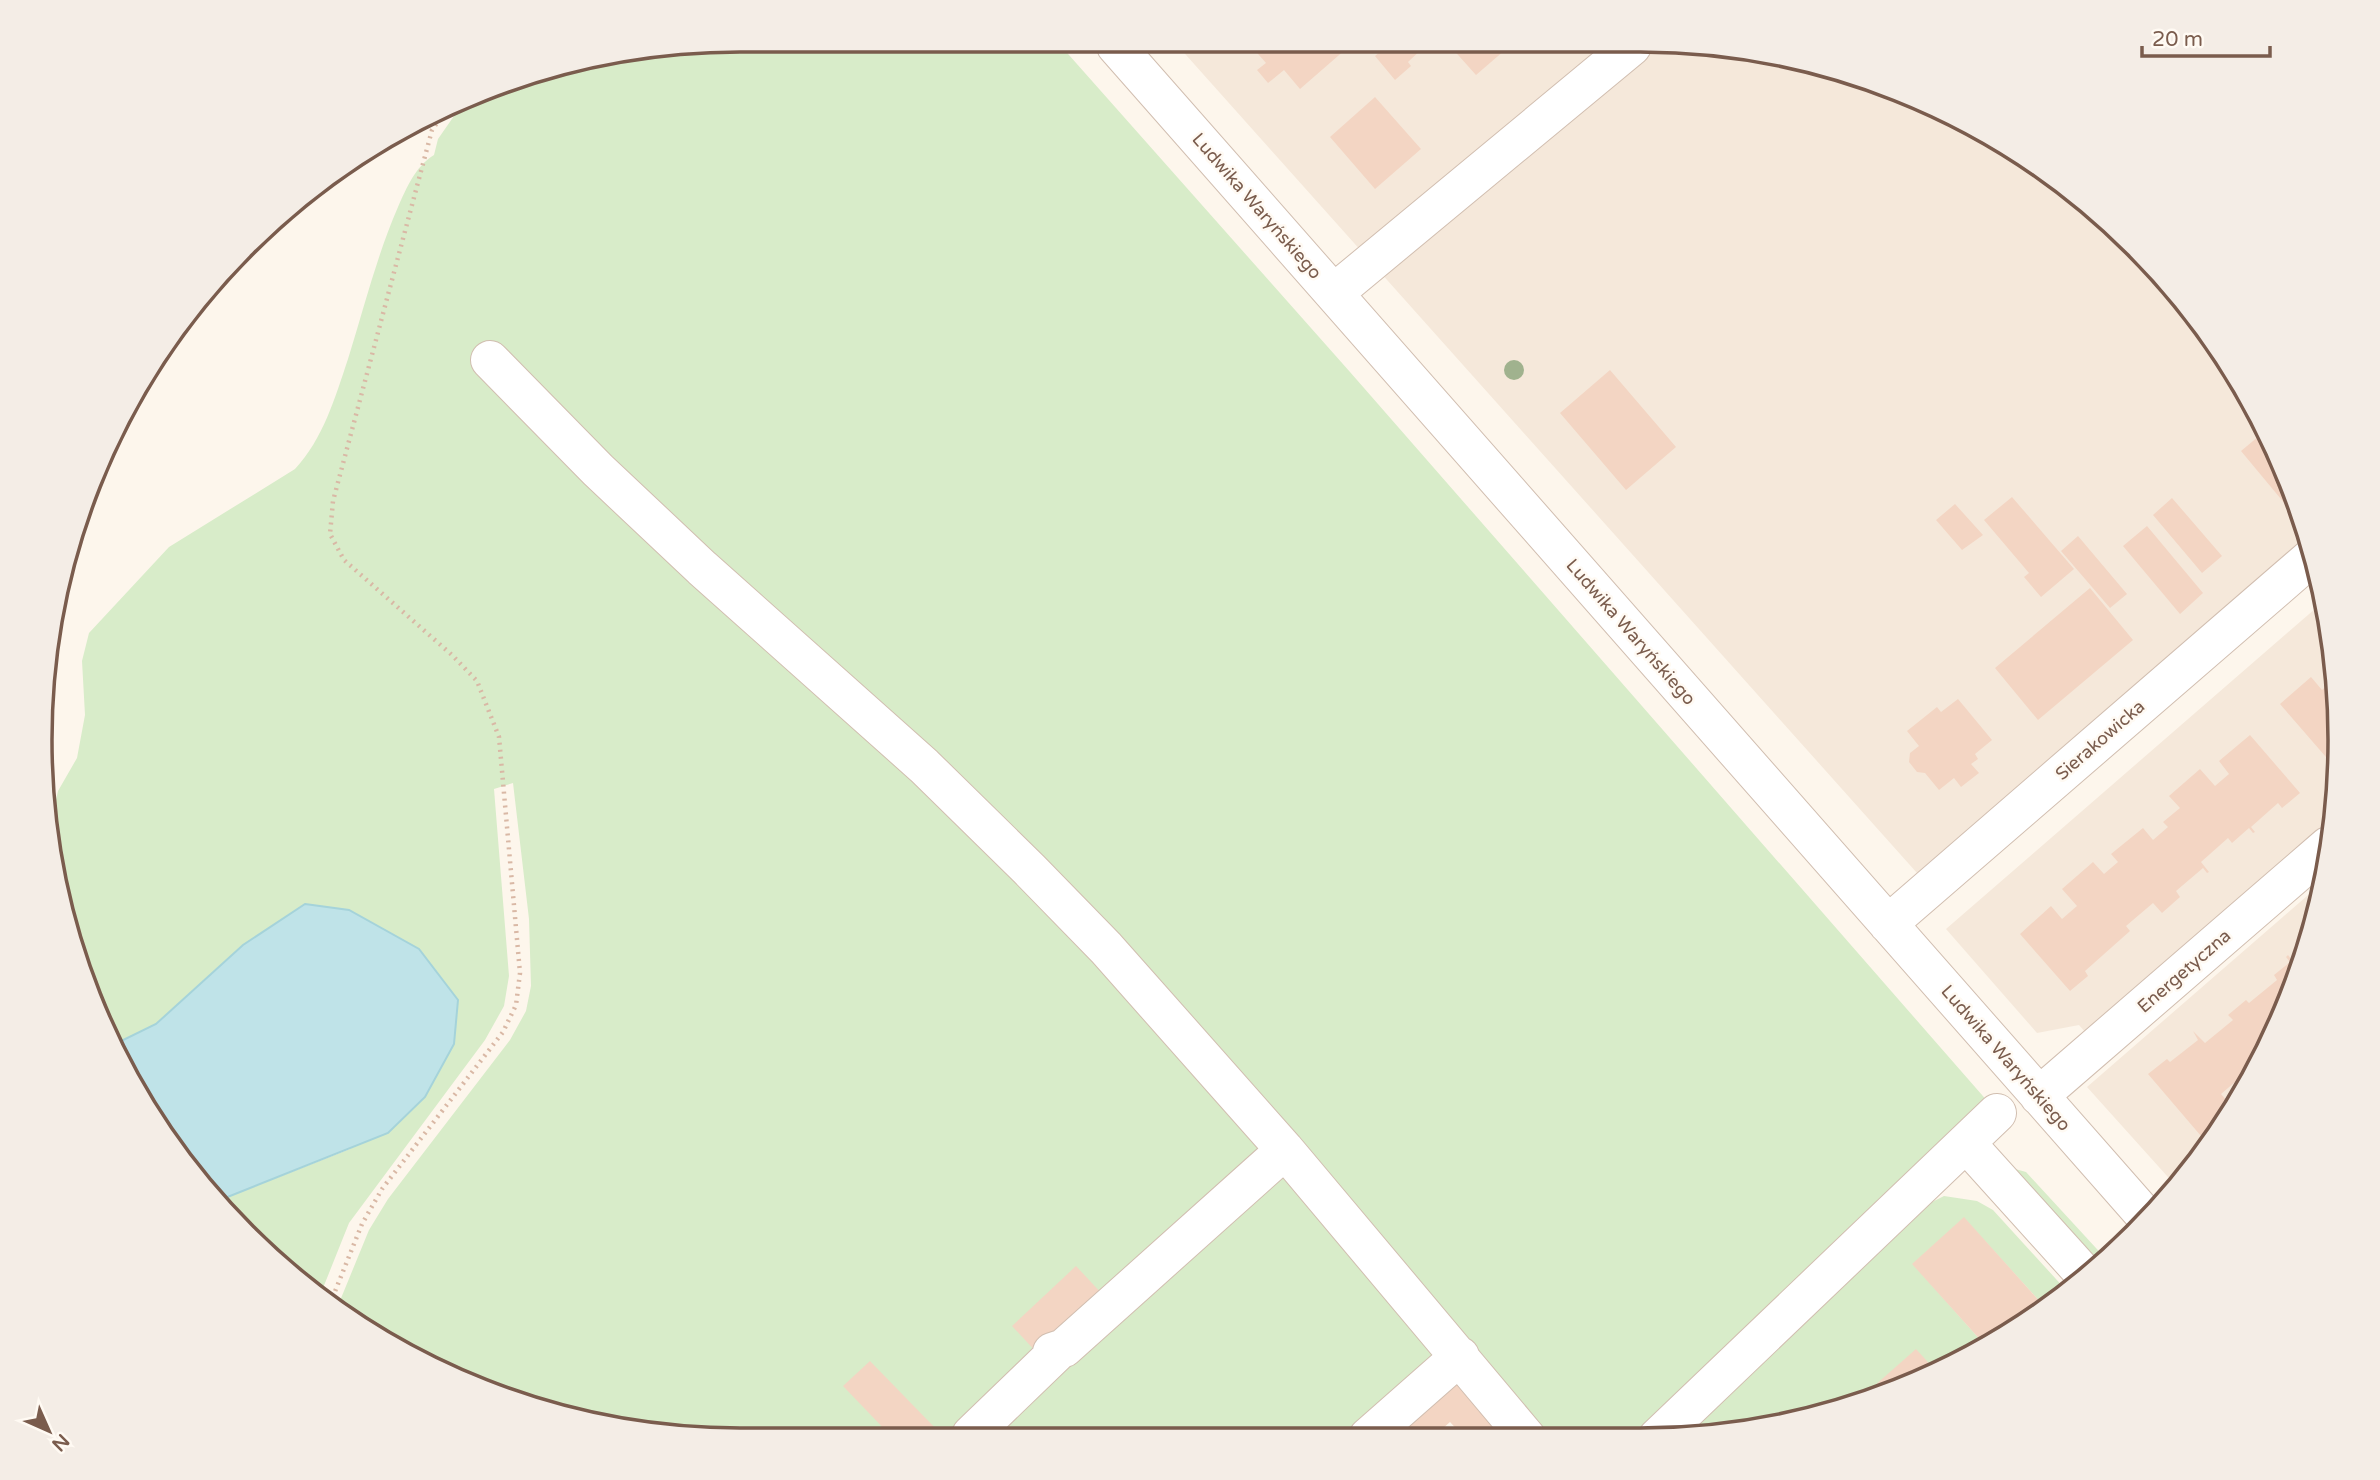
<svg xmlns="http://www.w3.org/2000/svg" width="2380" height="1480" viewBox="0 0 2380 1480" font-family="'Varela Round',sans-serif">
	<rect width="100%" height="100%" fill="#fdf6ec"/>
	<path fill="#f5e8da" d="M1178 46H1731L1908 94 2066 185 2166 279 2246 390 2303 515 2308 536 1917 873Z
		M2323 602 2334 649 2338 786 2333 819 2086 1033 2079 1025 2037 1033 1946 929Z
		M2322 883 2316 922 2267 1050 2195 1166 2176 1186 2087 1087Z"/>
	<path fill="#d8ecc9" d="M648 46H1061L1350 372 1989 1103 1631 1438H1548L1164 1001 996 855 1267 1152 960 1435 649 1434 473 1387 337 1308 369 1230 388 1199 510 1040 526 1011 531 986 529 919 513 783 494 789 509 976 504 1006 485 1040 349 1223 319 1298 314 1295 215 1202 350 1149 425 1097 454 1044 458 1000 243 945 156 1024 113 1045 94 1008 64 921 51 821 58 791 77 758 85 715 82 661 89 633 169 547 295 469C323 439 335 398 348 359 364 308 377 255 398 207 407 187 415 167 434 155L438 139 463 103 515 77Z
		M2001 1165 2026 1172 2107 1260 2101 1266Z
		M1281 1168 1446 1359 1360 1437 981 1435Z
		M1944 1196 1977 1201 1993 1210 2066 1290 2043 1305 1964 1218 1913 1264 1984 1344 1950 1367 1821 1416 1684 1438 1932 1202Z"/>
	<path fill="#bfe3e8" stroke="#a5d3da" stroke-width="2" d="M305 904 349 910 419 949 458 1000 454 1044 425 1097 388 1133 215 1202 158 1128 113 1045 156 1024 243 945Z"/>
	<path fill="#f3d5c3" d="M1251 46H1344L1346 49 1300 89 1284 70 1268 83 1257 70 1266 63Z
		M1387 46H1425L1408 62 1411 66 1395 80 1375 56Z
		M1450 46H1501L1505 50 1476 75Z
		M1375 97 1421 149 1375 189 1330 137Z
		M1610 370 1676 447 1626 490 1560 413Z
		M2265 431 2303 515 2306 529 2241 451Z
		M2012 497 2074 569 2041 597 2024 577 2029 573 1984 520Z
		M2172 498 2222 556 2202 573 2153 515Z
		M1955 504 1983 535 1962 550 1936 520Z
		M2147 526 2203 593 2180 614 2123 546Z
		M2078 536 2127 594 2110 608 2061 551Z
		M2090 588 2133 640 2038 720 1995 668Z
		M2311 677 2322 690 2335 679 2337 759 2332 764 2280 704Z
		M1958 699 1992 740 1975 754 1978 759 1971 764 1979 773 1961 787 1954 778 1939 790 1925 773 1917 772 1909 762 1910 753 1919 746 1907 731 1937 707 1941 712Z
		M2250 735 2300 793 2282 808 2278 803 2251 827 2255 832 2253 833 2249 828 2232 843 2228 838 2201 862 2209 872 2207 873 2203 868 2176 891 2180 897 2162 913 2153 903 2126 926 2130 931 2085 971 2088 976 2070 991 2020 934 2051 906 2062 919 2077 906 2062 889 2093 862 2104 874 2118 862 2111 854 2143 828 2153 840 2168 827 2163 822 2180 808 2169 796 2200 769 2215 786 2229 774 2219 761Z
		M2306 947 2267 1050 2254 1071 2238 1085 2235 1082 2221 1094 2232 1107 2201 1136 2148 1074 2167 1059 2170 1062 2198 1040 2193 1031 2205 1043 2233 1020 2228 1015 2246 1000 2249 1003 2277 980 2274 975 2290 962 2286 957 2288 955 2291 959Z
		M1964 1217 2043 1305 1984 1344 1912 1264Z
		M1076 1266 1105 1297 1040 1356 1012 1326Z
		M1916 1349 1937 1372 1879 1394 1873 1387Z
		M870 1361 942 1435H890L843 1386Z
		M1454 1382 1493 1425 1481 1437H1464L1450 1422 1433 1437H1394Z"/>
	<g fill="none" stroke-linecap="round" stroke-linejoin="round">
		<defs>
			<path id="minor" d="M1116 46 2147 1218
				M1334 293 1632 46
				M490 360 598 470 702 568 924 766 1029 869 1106 948 1285 1150 1527 1438
				M1888 924 2312 557
				M2039 1096 2328 846
				M1966 1143 2086 1276
				M1052 1352 1064 1348 1285 1150
				M971 1435 1058 1351
				M1368 1437 1460 1356
				M1657 1438 1997 1113"/>
		</defs>
		<use href="#minor" stroke="#d1beb0" stroke-width="40"/>
		<path stroke="#d9b8a5" stroke-width="4.5" stroke-dasharray="2 5" stroke-linecap="butt" d="M330 1304 362 1224 382 1189 503 1032 516 1005 520 973 499 737 477 681 452 655 344 560 330 534 333 501 428 145 432 130 444 113"/>
		<use href="#minor" stroke="#fff" stroke-width="38"/>
	</g>
	<circle fill="#a0b28e" cx="1514" cy="370" r="10"/>
	<g text-anchor="middle" dominant-baseline="central" stroke-width="5" stroke-linejoin="round" paint-order="stroke">
		<g font-size="18" fill="#7a5c4d" stroke="#fffaf3">
			<text transform="translate(1257 206) rotate(49)">Ludwika Waryńskiego</text>
			<text transform="translate(1631 632) rotate(49)">Ludwika Waryńskiego</text>
			<text transform="translate(2100 740) rotate(-41)">Sierakowicka</text>
			<text transform="translate(2184 971) rotate(-41)">Energetyczna</text>
			<text transform="translate(2006 1058) rotate(49)">Ludwika Waryńskiego</text>
		</g>
	</g>
	<path d="M0 0H2380V1480H0ZM740 52H1640A688 688 0 0 1 2328 740V740A688 688 0 0 1 1640 1428H740A688 688 0 0 1 52 740V740A688 688 0 0 1 740 52Z" fill="#f4ede6" fill-rule="evenodd"/>
	<path fill="none" stroke="#7a5c4d" stroke-width="3.5" d="M740 52H1640A688 688 0 0 1 2328 740V740A688 688 0 0 1 1640 1428H740A688 688 0 0 1 52 740V740A688 688 0 0 1 740 52Z"/>
	<g transform="translate(49 1431) rotate(135)" stroke="#fffaf3" stroke-width="5" paint-order="stroke">
	<path d="M0-5L12 26L0 18L-12 26Z" fill="#7a5c4d"/>
	<text y="-10" font-size="19" font-weight="bold" text-anchor="middle" fill="#7a5c4d">N</text>
	</g>
	<path d="M2142 46v10h128v-10" fill="none" stroke="#7a5c4d" stroke-width="3.5"/>
	<text x="2152" y="46" font-size="21" fill="#7a5c4d" stroke="#fffaf3" stroke-width="5" paint-order="stroke">20 m</text>
</svg>
